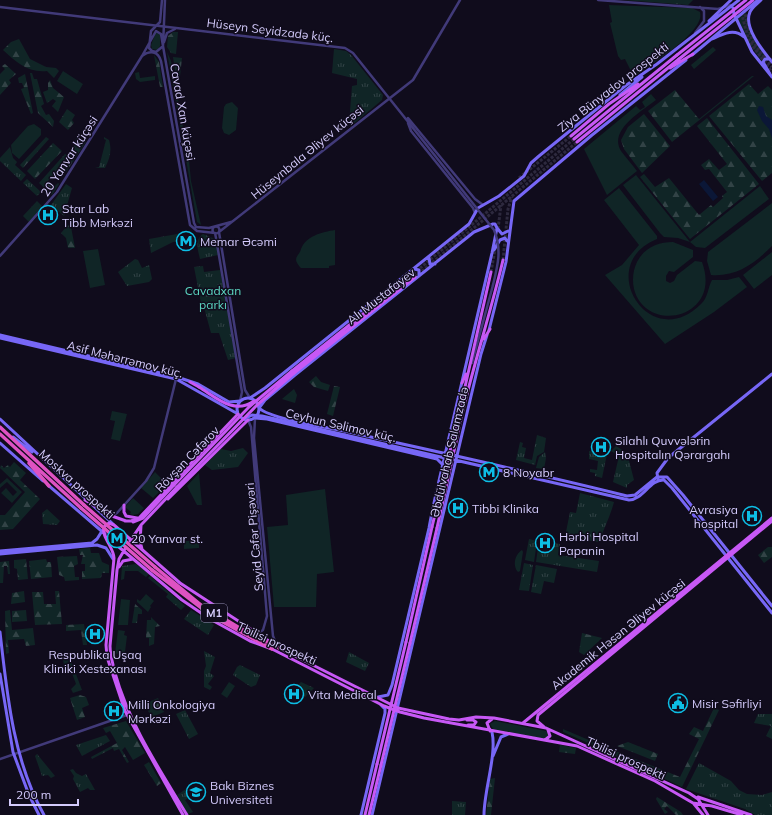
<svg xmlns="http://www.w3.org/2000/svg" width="772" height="815" viewBox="0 0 772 815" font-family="Mulish,sans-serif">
	<defs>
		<pattern id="forest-firs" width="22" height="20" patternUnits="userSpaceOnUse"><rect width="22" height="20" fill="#102526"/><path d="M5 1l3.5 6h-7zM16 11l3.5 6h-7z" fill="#324346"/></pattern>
		<pattern id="park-tufts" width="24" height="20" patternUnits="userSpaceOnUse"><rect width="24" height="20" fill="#102526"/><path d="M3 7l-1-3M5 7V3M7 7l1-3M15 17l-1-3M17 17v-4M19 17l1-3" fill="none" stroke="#324346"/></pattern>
	</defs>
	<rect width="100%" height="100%" fill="#100c1c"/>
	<path fill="#102526" d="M609 5 692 8 700 12C706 32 648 66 634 77L625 59 621 60 618 56 610 23 612 22Z
		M746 12 753 37 766 58 763 59 762 62 750 45 738 19Z
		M156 32 160 34V46L158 50 152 49 151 45Z
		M167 52 171 61 189 160 191 181 201 225 197 222Z
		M63 71 83 84 77 94 57 81Z
		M139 72 140 78 155 76V80L140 82 136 79 135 73Z
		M651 94 656 100C642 111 608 130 621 151 626 158 632 164 637 171L607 195 584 149 636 106 640 110 645 107 642 102Z
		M232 102 238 108 236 130 229 135 224 133 222 128 224 107 226 104Z
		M34 124 41 129V135L19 159 12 153 11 145 28 126Z
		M636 175 690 242 760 186 769 199 705 248 696 247 690 242 678 238 664 237 660 233 623 185Z
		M619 188 657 236V239C593 265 650 355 701 304 708 298 708 287 712 280H727L739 277 747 287 714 312 665 344 605 275 622 265 639 245 604 200Z
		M772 203V246C755 263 737 277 711 275L707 261 708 252Z
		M335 230V265L329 266V268H301C291 257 299 257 301 249 306 236 322 232 335 230Z
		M673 242 693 250V257L674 272 669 271 666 276V281L670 283 674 281 677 275 695 261 702 262C723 319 646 335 634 289 632 280 633 270 637 262 644 248 658 242 673 242Z
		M98 249 105 285 90 288 83 251Z
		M772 252V275L754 289 743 275Z
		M112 411 127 414 120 441 111 439 115 421 110 420Z
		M155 472 167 484 153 498 141 488Z
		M199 473 202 505H197L187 486Z
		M7 478 22 492 12 503 1 493 6 488 13 496 17 492 7 482 0 488V484Z
		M325 489 334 572 317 574 316 607H274L267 527 288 525 286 495Z
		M133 498 144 508 138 514 133 515 130 514 131 512 125 507Z
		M184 541H199V548L184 549Z
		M522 550 523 552 520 571 518 572C512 566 515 554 522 550Z
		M146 594 154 601 150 606 151 607 148 612 137 602V599L140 601Z
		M121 599 130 600 128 625H118Z
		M118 630 125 631 124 635 127 636 125 652 115 654Z
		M70 658 82 690 73 693 71 689 76 684 70 668 64 666 63 659Z
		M229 682 235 686 227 698 221 694Z
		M495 721 546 731 549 735 545 739 493 729 490 724Z
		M563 729 603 746 602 749 563 732Z"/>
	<path fill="url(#forest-firs)" d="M173 32H178L176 54 171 53 167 47 168 36Z
		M19 39 30 59 46 67 56 68 59 71 54 78 47 71C28 73 16 62 3 50L11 42Z
		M713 47 716 50 694 69 691 65Z
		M154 55 159 62 163 87H160Z
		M173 57 182 58 180 76H176Z
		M5 64 16 74 9 80 11 83 0 95V74L5 69 2 66Z
		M30 73H32L34 79H37L44 104 41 106 46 115 49 114 54 121 53 127 38 113Z
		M25 74 33 113 31 114 21 89 24 88 22 83H19L18 78Z
		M752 76H754L672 142 648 111 675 90 699 119Z
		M50 80 53 88 64 97 58 112 52 106 56 101 53 99 47 103 43 92 48 90V83Z
		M749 84 758 94 768 86 772 90V173L762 181 709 116Z
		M67 109 75 115 72 120 74 123 68 130 59 122Z
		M644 114 670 146 642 173 624 149 621 140 628 127Z
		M707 118 759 184 690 239 640 177 644 174 655 187 669 178 699 215 711 205 713 207 723 198 722 196 727 192 709 169 705 170 701 165 709 159 719 170 727 164 697 126Z
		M77 136 86 142 66 172 65 169 61 167 47 182 53 188 58 183 59 184 52 195 39 183 65 154 70 157Z
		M46 137 49 139 23 168 20 165Z
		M53 143 62 151 35 179 27 171Z
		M68 225 71 227 75 248H68L66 238 61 233Z
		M316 376 321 382 330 385 328 391 314 387 309 382Z
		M334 386 340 387 333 416 327 414Z
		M14 462 26 473 20 480 40 499 13 529 0 530V515H5L25 492 0 468 1 465 4 468 8 465 10 467Z
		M768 547H772V557L764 563 758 555Z
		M90 548 91 553H99L102 562 109 565V573H102L101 578 82 579V571H85V564H81L83 555H80L79 549Z
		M77 556 78 564 74 566 75 577H79V580L65 581 64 577 59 575 57 557Z
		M26 559 28 579 18 580 17 569 14 568V560Z
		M46 559 47 562H51L52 577 31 579 29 561Z
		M9 561 10 574H8L7 566H4L3 583H0V562Z
		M24 591 25 602 11 604 12 593Z
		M55 591H59L62 624 35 625 32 592H43L44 604H56Z
		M135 604 142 610V614H138L137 623H132Z
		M10 610 12 630 33 628 35 645 26 646 24 639 8 640 9 653 6 654 5 611Z
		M26 610 27 621 12 622V611Z
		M151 617 160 626 155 627 154 644 149 646V638H146L147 620H151Z
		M84 624 87 645H83L81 630 66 631V625Z
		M582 633 602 638 584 655 579 652Z
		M301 682 314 688 305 697 297 686Z
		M80 695 86 697 89 705 82 708 85 717 77 720 70 698Z
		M158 698 164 712 152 717 144 704Z
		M714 708 719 710 682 787 607 752 608 748 680 777 699 739 689 734 694 727 703 731Z
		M126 721 145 753 133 760 125 747 122 750 129 762 127 763 119 749 114 751 113 748 92 759 91 757 117 743 110 731 106 733 103 728Z
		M628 742 658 754 655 761 617 746Z
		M560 745 576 748 575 754 559 752Z
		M149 762 161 783 157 786 144 765Z
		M495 778 491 815H486L490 779Z
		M657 797 681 812 683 815H676L667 806 664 809 668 812 665 814 656 799Z"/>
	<path fill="url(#park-tufts)" d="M624 0H693L688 5Z
		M334 49 346 51 351 55 383 95 382 100 351 126 349 124 352 86 357 85V79L332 73Z
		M104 137 109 140C112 151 110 158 105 168H95L99 167 106 140 104 139Z
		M10 147 13 158 17 162 15 165 26 175 21 181 0 161V158Z
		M27 179 41 192 37 196 23 183Z
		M66 184 72 188 64 216 51 205Z
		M37 201 43 207 29 222 23 216Z
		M183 233 184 240 173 242 151 253 149 239Z
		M203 234 215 239 218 255 200 259C198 250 194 240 203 234Z
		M135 259 138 260 142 268 149 265 152 279 149 282 127 286 118 272Z
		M203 266 204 272 220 270 236 358 228 360 219 333H211L205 311 201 303 194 267Z
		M294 389 297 395 295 403 282 399Z
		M537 435 546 438 544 452 537 456 535 465 516 460 520 442 523 443 522 447 526 448 524 458 532 460Z
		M616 446 627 453 634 480 627 485V488L613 482 619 456 611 451Z
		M243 448 248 453 238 467 212 470 205 465 221 449 231 451Z
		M589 451 607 454 602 478 595 476V473L590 472V469L597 470 598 461 589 459Z
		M545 452 546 458 544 469 536 468 539 457Z
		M580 493 614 502C610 517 604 528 599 542L565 537 570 512 576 513Z
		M47 509 60 521 57 525 43 524 42 513Z
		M529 539 537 541 534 562 525 560Z
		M539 541 560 544 558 555 599 561 597 572 536 562Z
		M524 563 533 565 529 591 519 590Z
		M136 564 149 574 146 577 138 571H125L124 579 121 580 122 566Z
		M536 565 557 569 554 583 544 581 541 594 531 592Z
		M150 576 185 606 181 610 166 597 168 594 148 578Z
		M191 610 214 625 208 635 184 619Z
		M204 651 215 657 210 673 214 676 208 684 212 687 210 690 204 687V671L206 666Z
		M349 652 369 663 365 671 346 662Z
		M240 665 260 675 256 685 251 687 233 675 237 667Z
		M185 710 198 734 189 739 176 714Z
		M758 714H772V739L766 736 771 726 754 723Z
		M106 735 110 741 82 756 76 745Z
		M37 754 55 776 51 778 48 775 42 776 35 756Z
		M699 763 731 781 739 790 747 794 762 795 772 792V815H755L745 809 686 789Z
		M73 769 76 773 82 776 86 774 95 790H90L88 788 80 792 73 779 74 776 70 770Z
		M189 787 194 795 185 800 193 812 188 814 177 795Z
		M452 801 466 802 465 815H452Z"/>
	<path fill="#0b1737" d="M759 106 763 107 766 116 772 120V138L769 129 762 121 757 110Z
		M704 180 718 197 713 201 699 184Z"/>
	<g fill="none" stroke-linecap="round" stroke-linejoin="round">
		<path stroke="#2d293e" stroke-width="3" stroke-dasharray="3 1.5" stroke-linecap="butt" d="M739 4 749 41 772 72
			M744 10 752 40 772 67
			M519 178 571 136
			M498 229 501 205
			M503 260 508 209 512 197
			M491 272 497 238
			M413 274 574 139
			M415 277 577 142"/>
		<path stroke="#413a79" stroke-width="2.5" d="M165 0 163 46 194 223 196 227 209 228 231 222
			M598 0 718 9 731 5
			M0 7 345 48 353 53 413 128
			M156 26 160 22 162 0
			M155 27 151 31 149 48 152 51 156 52 162 47
			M695 33 704 21V11L700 7
			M164 42 167 33 175 29
			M142 56C150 50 158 51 161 61L190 225 197 231 215 233 216 238 242 392 240 401
			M408 118 475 199 483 205
			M408 123 411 131 473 208 475 213
			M212.5 230a3.5 3.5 0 1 1 7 0a3.5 3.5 0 1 1-7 0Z
			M0 256 57 192 142 56 156 31 161 34 163 46
			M472 363 493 285
			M250 398 245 390 219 232 413 80 460 0
			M255 418 254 438 273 636 277 646
			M248 420 251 427 253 451 267 616 263 630 260 632 254 631
			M112 516 117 513 146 481 154 468 176 379
			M0 759 127 715"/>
		<path stroke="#7767f6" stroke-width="3" d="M761 0C757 4 752 7 750 12 743 27 763 51 772 62
			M733 8 734 14 752 52 772 77
			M709 21 731 0
			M712 39C723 34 734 28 744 37
			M692 55 758 0
			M770 59H765L763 62 770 74
			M620 95 642 77
			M497 228 502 234 508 231
			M494 250 500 240 505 238 507 241
			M429 258 430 264H435
			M414 269 419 270V276
			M489 330 506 262 514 201 592 135 686 60
			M0 335 177 377 198 384 229 402 240 401
			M0 338 176 379 238 414
			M237 409a11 11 0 1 1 22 0a11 11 0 1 1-22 0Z
			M250 398 265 388 469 224 478 208 499 196 524 176 531 163 539 156 625 86 657 64 739 0
			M255 418 267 419 437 459 442 464
			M0 419 113 524
			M345 435 445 458
			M13 437 32 452
			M0 443 43 481
			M455 460 629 500C643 500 650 479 664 480L672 488 772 613
			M658 479 657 473 668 458 772 374
			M48 485 105 534
			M0 551 92 543 97 539 102 531
			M0 554 97 545 106 548 113 559
			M0 632C7 694 13 760 44 815
			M0 674 13 752 29 795 39 815
			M378 697 388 695 392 685 429 528C434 500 441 473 447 446L492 253 497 228 495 224H493L474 232 295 375 265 400 259 408C270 419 331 428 349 432 442 453 535 473 627 496L635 495 657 477H667L683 495 772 606
			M493 756 501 737 508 734
			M361 815 385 713V709L381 705
			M372 815 481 354 487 335
			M484 815C484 790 497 755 492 732"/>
		<path stroke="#c758f5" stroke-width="3" d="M670 68 693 54
			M571 136 609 104 638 84
			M574 139 677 55
			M577 142 679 59
			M484 339 490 329
			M292 371 413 274
			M294 373 415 277
			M190 382 199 387
			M462 383 466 374
			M460 409 491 272
			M463 410C475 360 491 311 503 260
			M168 499 248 420
			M85 500 112 516 126 521
			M124 505V512L126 516 137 518
			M125 521H131L139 518 238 414
			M133 522 143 518 174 485
			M141 526 140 541 142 549
			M107 537 182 600 210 619 250 641 272 649 384 706 400 712 424 718 577 746 655 781 693 803 712 806 742 815
			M130 541 141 525 177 487
			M125 549 119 559 117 570 110 646C110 655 113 664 115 673 129 724 160 770 187 815
			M119 567 123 561 133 559
			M406 642 432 527
			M410 643 437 528
			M277 647 398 708 449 719 459 720 476 717 494 718 546 728 689 793 698 799 708 815
			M467 720H473L476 722 474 725H468
			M523 723 772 518
			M544 727 537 721 538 715 772 521
			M490 731 487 723 492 719
			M545 740 550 736 548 730
			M698 797 751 815
			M694 804 703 815
			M183 815 125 711 107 657 106 645 114 558C114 548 101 536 104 527L109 523 114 525 180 583 269 641
			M365 815 377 764
			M369 815 381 765"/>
		<path stroke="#de52c2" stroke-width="3.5" d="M0 427 84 505
			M0 434 81 508
			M29 463 49 486
			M155 567 201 605 238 627 279 648
			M152 570 212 616 272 649"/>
		<path stroke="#413a79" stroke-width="2.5" d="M413 128 494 230C502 249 498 265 493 285"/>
		<path stroke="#7767f6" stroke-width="3" d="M244 419 252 415 262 416 345 435"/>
		<path stroke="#c758f5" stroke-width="3" d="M677 55 746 0
			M679 59 753 0
			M199 387C217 398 234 415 254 401
			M174 485 249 407 292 371
			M177 487 257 405 294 373
			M432 527 460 409
			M437 528 463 410
			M377 764 406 642
			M381 765 410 643"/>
		<path stroke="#de52c2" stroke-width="3.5" d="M84 505 155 567
			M81 508 152 570"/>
	</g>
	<defs>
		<symbol id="hospital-ring" viewBox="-11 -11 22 22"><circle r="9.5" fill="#100c1c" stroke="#0dbee5" stroke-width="1.5"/><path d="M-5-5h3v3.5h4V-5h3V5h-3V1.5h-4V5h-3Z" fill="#0dbee5"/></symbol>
		<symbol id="metro-ring" viewBox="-11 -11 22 22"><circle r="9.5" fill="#100c1c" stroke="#0dbee5" stroke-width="1.5"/><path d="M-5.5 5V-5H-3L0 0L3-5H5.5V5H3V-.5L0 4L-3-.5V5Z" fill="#0dbee5"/></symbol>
		<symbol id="civic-ring" viewBox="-11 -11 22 22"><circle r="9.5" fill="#100c1c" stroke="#0dbee5" stroke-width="1.5"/><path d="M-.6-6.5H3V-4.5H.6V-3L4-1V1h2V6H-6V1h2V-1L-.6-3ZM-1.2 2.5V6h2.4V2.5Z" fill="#0dbee5"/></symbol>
		<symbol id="university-ring" viewBox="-11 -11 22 22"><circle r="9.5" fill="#100c1c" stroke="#0dbee5" stroke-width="1.5"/><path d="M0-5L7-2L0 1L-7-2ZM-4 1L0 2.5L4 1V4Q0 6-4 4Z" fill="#0dbee5"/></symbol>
	</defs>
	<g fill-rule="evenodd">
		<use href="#hospital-ring" x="37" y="204" width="22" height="22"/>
		<use href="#metro-ring" x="175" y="230" width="22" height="22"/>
		<use href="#hospital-ring" x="590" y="436" width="22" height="22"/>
		<use href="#metro-ring" x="478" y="461" width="22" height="22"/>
		<use href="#hospital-ring" x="447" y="497" width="22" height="22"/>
		<use href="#hospital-ring" x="741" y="505" width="22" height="22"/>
		<use href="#metro-ring" x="106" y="527" width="22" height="22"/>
		<use href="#hospital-ring" x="534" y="532" width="22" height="22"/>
		<use href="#hospital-ring" x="84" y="623" width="22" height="22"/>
		<use href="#hospital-ring" x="283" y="683" width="22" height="22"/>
		<use href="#civic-ring" x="667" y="692" width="22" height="22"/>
		<use href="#hospital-ring" x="103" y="700" width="22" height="22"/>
		<use href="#university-ring" x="185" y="781" width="22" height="22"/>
	</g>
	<g text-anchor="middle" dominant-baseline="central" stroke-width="3" stroke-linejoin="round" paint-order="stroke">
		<rect fill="#100c1c" stroke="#9992b9" stroke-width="1" x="201" y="604" width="26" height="18" rx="3"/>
		<g font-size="11" font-weight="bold" fill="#d4cbfc">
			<text x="214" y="613">M1</text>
		</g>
		<g font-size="12" fill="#d4cbfc" stroke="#100c1c">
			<text transform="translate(270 30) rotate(7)">Hüseyn Seyidzadə küç.</text>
			<text transform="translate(613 87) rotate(-38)">Ziya Bünyadov prospekti</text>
			<text transform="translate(183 112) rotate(80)">Cavad Xan küçəsi</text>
			<text transform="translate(307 152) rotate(-39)">Hüseynbala Əliyev küçəsi</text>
			<text transform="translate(69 156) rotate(-57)">20 Yanvar küçəsi</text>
			<text transform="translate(381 296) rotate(-38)">Alı Mustafayev</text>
			<text transform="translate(125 359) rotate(14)">Asif Məhərrəmov küç.</text>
			<text transform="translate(341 425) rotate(13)">Ceyhun Səlimov küç.</text>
			<text transform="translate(449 452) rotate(-77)">Əbdülvahab Salamzadə</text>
			<text transform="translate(187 459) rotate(-46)">Rövşən Cəfərov</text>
			<text transform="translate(77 484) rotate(42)">Moskva prospekti</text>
			<text transform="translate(254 537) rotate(-95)">Seyid Cəfər Pişəvəri</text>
			<text transform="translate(618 634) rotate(-39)">Akademik Həsən Əliyev küçəsi</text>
			<text transform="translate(277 643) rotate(25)">Tbilisi prospekti</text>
			<text transform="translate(626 758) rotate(25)">Tbilisi prospekti</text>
		</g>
		<g font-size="12" fill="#d4cbfc" stroke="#100c1c" text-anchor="start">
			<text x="62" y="208">Star Lab<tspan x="62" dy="14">Tibb Mәrkәzi</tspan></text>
			<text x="200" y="241">Memar Əcəmi</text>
			<text x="615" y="440">Silahlı Quvvələrin<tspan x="615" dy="14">Hospitalın Qərargahı</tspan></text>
			<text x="503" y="472">8 Noyabr</text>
			<text x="472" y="508">Tibbi Klinika</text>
			<text x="738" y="509" text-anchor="end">Avrasiya<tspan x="738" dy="14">hospital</tspan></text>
			<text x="559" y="536">Hərbi Hospital<tspan x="559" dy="14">Papanin</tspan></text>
			<text x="131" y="538">20 Yanvar st.</text>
			<text x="95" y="654" text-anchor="middle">Respublika Uşaq<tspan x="95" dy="14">Kliniki Xestexanası</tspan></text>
			<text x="308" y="694">Vita Medical</text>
			<text x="692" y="703">Misir Səfirliyi</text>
			<text x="128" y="704">Milli Onkologiya<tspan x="128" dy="14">Mərkəzi</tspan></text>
			<text x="210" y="785">Bakı Biznes<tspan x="210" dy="14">Universiteti</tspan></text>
		</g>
		<g font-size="12" fill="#5cd7c2" stroke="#100c1c">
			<text x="213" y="290">Cavadxan<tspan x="213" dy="14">parkı</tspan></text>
		</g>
	</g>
	<path d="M10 799v6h68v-6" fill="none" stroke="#d4cbfc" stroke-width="2"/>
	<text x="16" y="799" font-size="12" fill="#d4cbfc" stroke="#100c1c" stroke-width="3" paint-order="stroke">200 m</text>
</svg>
